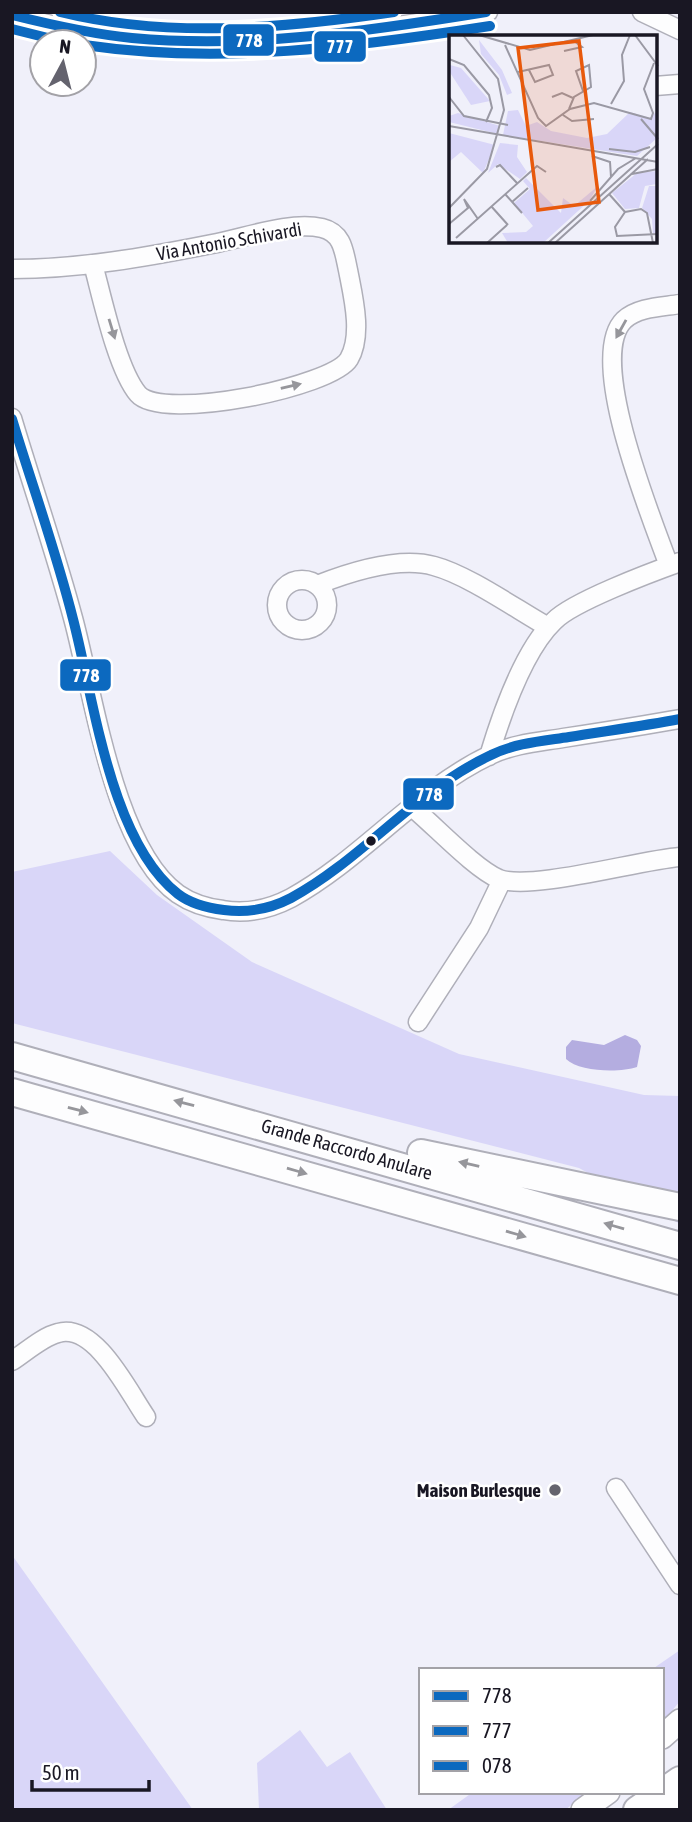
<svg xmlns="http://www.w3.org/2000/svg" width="692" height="1822" viewBox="0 0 692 1822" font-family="'Asap Condensed',sans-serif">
	<rect width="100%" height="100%" fill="#f0f0fa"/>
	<path fill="#d9d6f8" d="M110 851 157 895 252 962 459 1054 644 1095 680 1096V1224L579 1168 12 1023V872Z
		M12 1555 193 1810H12Z
		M680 1650V1701L662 1723V1670H651Z
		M300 1730 327 1767 350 1752 387 1810H259L257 1763Z
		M473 1792H588L565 1810H448Z"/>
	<path fill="#b4ade0" d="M625 1035 637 1040 641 1046 637 1067C620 1073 579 1072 566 1059V1047L572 1040 604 1045Z"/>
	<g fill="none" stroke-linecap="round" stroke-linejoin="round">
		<defs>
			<path id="minor" d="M642 12 680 30
				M12 15C171 62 329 38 488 12
				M655 86 680 84
				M12 269C79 269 147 257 212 244 245 238 289 221 322 228 343 233 344 252 348 270 353 296 363 335 349 359 332 387 162 422 138 394 117 369 102 297 93 264
				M12 418C32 485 55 551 73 618 93 691 114 849 178 894 191 903 207 908 223 910 246 914 270 909 291 898 362 859 416 790 490 755 513 744 539 742 563 738 602 732 641 726 680 719
				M669 566C653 521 585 358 624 320 638 307 662 307 680 304
				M277 605a25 25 0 1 1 50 0a25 25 0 1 1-50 0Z
				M317 585C350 572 399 556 434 566 468 575 516 609 548 627
				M489 756C501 716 524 650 554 621 572 602 652 572 680 562
				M412 807C434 825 475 869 499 879 532 891 639 860 680 857
				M418 1022 479 928 502 880
				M12 1361C26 1352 42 1337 58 1333 95 1322 128 1391 146 1417
				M616 1488 680 1585"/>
			<path id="major" d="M662 1737 680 1721
				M583 1810 608 1792"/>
			<path id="highway" d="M12 1056 680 1246
				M12 1092 680 1281
				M421 1153 680 1207
				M637 1810 680 1780
				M674 1810 680 1805"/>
		</defs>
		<use href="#minor" stroke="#afafb9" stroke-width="21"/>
		<use href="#major" stroke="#afafb9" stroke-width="26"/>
		<use href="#highway" stroke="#afafb9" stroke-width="30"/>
		<use href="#minor" stroke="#fdfdfe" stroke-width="18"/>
		<use href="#major" stroke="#fdfdfe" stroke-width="23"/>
		<use href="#highway" stroke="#fdfdfe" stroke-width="26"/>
		<defs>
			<path id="bus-1" d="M12 15C52 25 91 34 132 38 251 49 369 31 486 12
				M12 419C32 485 56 551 73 619 94 699 110 841 178 894 191 904 208 908 224 910 247 913 270 909 291 898 363 859 416 790 491 755 515 743 543 741 569 737 606 731 643 726 680 719"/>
			<path id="bus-2" d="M12 29 64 42
				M84 45C221 65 355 47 490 26"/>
			<path id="bus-3" d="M60 12C169 39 285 28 394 12"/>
		</defs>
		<use href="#bus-1" stroke="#fff" stroke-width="16"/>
		<use href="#bus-2" stroke="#fff" stroke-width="16"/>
		<use href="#bus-3" stroke="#fff" stroke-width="16"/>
		<use href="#bus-1" stroke="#0c69bf" stroke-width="10"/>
		<use href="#bus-2" stroke="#0c69bf" stroke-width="10"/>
		<use href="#bus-3" stroke="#0c69bf" stroke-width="10"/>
	</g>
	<defs><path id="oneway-solid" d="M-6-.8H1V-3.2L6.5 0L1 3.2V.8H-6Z" transform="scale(1.75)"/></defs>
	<g fill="#96969b">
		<use href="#oneway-solid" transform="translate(112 329) rotate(73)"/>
		<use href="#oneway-solid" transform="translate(621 329) rotate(119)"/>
		<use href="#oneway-solid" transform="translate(291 386) rotate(-13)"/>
		<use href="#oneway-solid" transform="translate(184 1103) rotate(-165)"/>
		<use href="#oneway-solid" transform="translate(78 1110) rotate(15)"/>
		<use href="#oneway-solid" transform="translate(469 1164) rotate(-167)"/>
		<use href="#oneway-solid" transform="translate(297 1171) rotate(16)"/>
		<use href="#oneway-solid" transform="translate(614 1226) rotate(-164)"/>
		<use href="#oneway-solid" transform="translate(516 1234) rotate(16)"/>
	</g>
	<circle fill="#191723" stroke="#fff" stroke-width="2.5" cx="371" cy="841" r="6"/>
	<circle fill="#64636e" stroke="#fff" stroke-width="2.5" cx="555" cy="1490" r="7"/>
	<g text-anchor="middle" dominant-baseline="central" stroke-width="5" stroke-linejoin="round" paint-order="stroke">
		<g font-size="19" fill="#191723" stroke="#fff">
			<text transform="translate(229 241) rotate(-10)">Via Antonio Schivardi</text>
			<text transform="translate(347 1149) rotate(16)">Grande Raccordo Anulare</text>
		</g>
		<g font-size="19" font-weight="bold" fill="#191723" stroke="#fff" text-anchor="end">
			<text x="541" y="1490">Maison Burlesque</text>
		</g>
	</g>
	<g transform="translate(449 35)">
		<rect width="208" height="208" fill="#f0f0fa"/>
		<path d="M30 5 53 35 63 58 58 60 50 40 32 19ZM1 30 12 33 41 66 22 70 0 36ZM69 75 77 91 88 87 102 96 138 103 158 99 181 77 201 83 208 76V103L188 121 54 100 59 76ZM9 78 51 91 49 99 0 87V81ZM0 98 46 110 34 138 12 117 0 127ZM51 108 69 110 68 122 78 137 71 144 49 129 39 138ZM208 136V149L196 151 190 173 176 174 163 158 188 138ZM77 143 112 178 114 163 125 171 149 151 140 166 94 208H59L53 198 77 197 84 191 65 168 81 154 74 146ZM200 151H208V198L204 199 203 184 193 173Z" fill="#d9d6f8"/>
		<path fill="none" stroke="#9a99a4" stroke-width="2" d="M30 0 81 15 144 0M186 0 209 31M56 10 89 83 97 91 121 74 145 68 202 84 204 78 195 54 205 28M115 16 133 12 125 6M0 24 15 30 40 60 43 73 37 87M69 37 100 30 104 40 86 47 80 35M0 62 15 81 59 90M103 62 113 58 124 63M162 69 175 46 173 20 181 0M120 74 125 62 142 52 140 30 127 36 134 56M114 80 123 86 145 84M192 84 209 104M0 91 209 127M160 114 186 117 201 112M143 121 161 127 162 142M47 132 51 130 68 148M183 139 209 134M56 159 73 178M160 159 176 177M15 164 29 184M141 166 169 134 187 123M63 167 79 153M42 171 59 190M0 173 38 134 55 75 49 44 14 0M176 177 166 192 168 201 209 199M176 177 192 174 198 178 204 208M0 189 19 173 15 164M7 203 88 131 97 137M38 208 58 190M99 208 209 109M106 208 199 124"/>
		<path fill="#e8590c" fill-opacity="0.15" stroke="#e8590c" stroke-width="3.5" d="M130 6 150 167 89 175 69 13Z"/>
		<rect width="208" height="208" fill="none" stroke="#191723" stroke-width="3.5"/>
	</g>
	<g stroke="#fff" stroke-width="2.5">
		<rect x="222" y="23" width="53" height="34" rx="7" fill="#0c69bf"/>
		<rect x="313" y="30" width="54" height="33" rx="7" fill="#0c69bf"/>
		<rect x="59" y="658" width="53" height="34" rx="7" fill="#0c69bf"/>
		<rect x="402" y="777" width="53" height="34" rx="7" fill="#0c69bf"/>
	</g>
	<g font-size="19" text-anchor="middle" font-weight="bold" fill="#fff">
		<text x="249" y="47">778</text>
		<text x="340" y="53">777</text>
		<text x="86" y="682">778</text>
		<text x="429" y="801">778</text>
	</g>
	<rect width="692" height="1822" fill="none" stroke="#191723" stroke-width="28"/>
	<rect x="419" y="1668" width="245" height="126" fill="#ffffff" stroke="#a3a2a7" stroke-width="2"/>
	<rect x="433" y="1691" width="35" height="10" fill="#0c69bf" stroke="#a3a2a7" stroke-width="2"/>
	<text x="482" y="1703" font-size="21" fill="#191723">778</text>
	<rect x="433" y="1726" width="35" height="10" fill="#0c69bf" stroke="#a3a2a7" stroke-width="2"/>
	<text x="482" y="1738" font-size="21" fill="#191723">777</text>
	<rect x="433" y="1761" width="35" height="10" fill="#0c69bf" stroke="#a3a2a7" stroke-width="2"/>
	<text x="482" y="1773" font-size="21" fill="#191723">078</text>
	<g transform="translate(63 63) rotate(7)"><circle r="33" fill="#ffffff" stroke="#a3a2a7" stroke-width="2"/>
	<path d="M0-5L12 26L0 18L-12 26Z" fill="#64636e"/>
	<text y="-10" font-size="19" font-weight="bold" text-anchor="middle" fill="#191723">N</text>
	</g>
	<path d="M32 1780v10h117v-10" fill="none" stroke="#191723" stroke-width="3.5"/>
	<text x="42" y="1780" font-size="21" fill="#191723" stroke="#ffffff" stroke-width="5" paint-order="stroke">50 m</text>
</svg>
